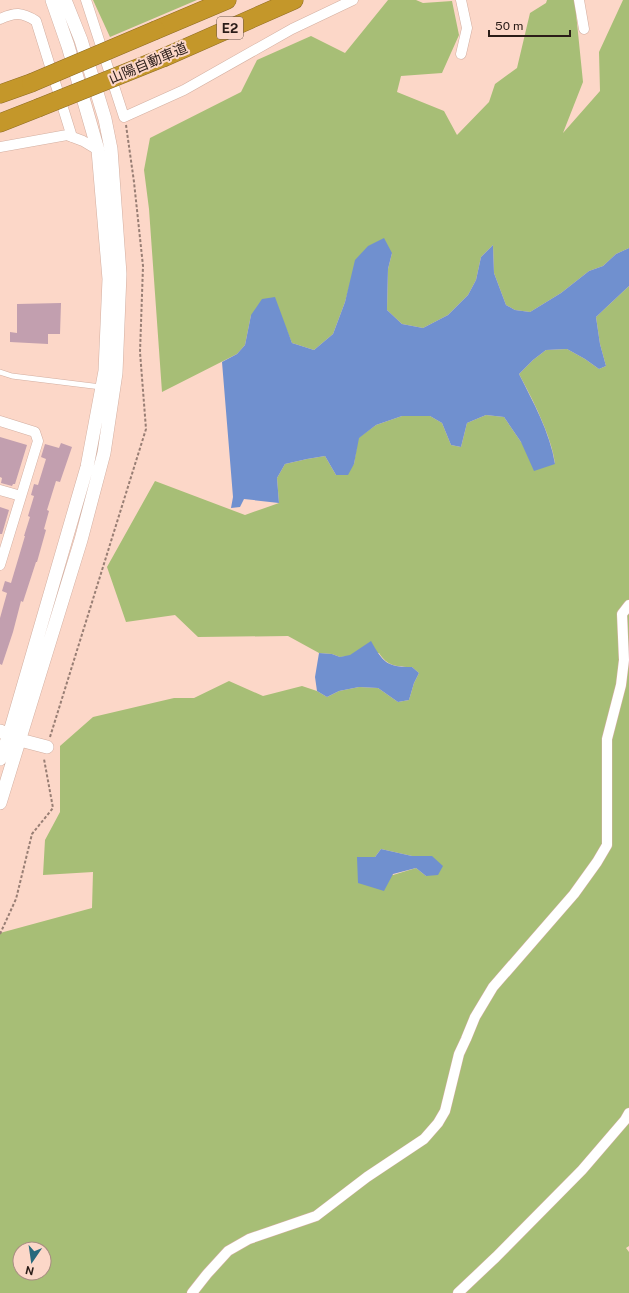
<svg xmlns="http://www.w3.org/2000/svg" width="629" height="1293" viewBox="0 0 629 1293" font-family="'Public Sans','Noto Sans JP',sans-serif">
	<rect width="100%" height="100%" fill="#fcd7c8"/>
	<path fill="#a7be76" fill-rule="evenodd" d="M93 0H197L110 37Z
		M388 0H416L423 3 452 1 459 35 442 73 401 76 397 92 444 111 457 135 489 102 495 84 517 68 530 13 546 3 547 0H577L576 13 583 82 563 133 600 91 599 52 623 0H629V248L616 254 603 266 589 271 561 293 530 312 515 310 506 305 494 273 493 245 481 257 476 280 468 295 448 315 423 328 402 324 387 310 388 269 392 253 350 284 345 302 333 334 314 350 292 343 285 326 251 315 245 345 237 354 162 392 149 209 144 170 150 138 241 92 257 60 311 36 345 53Z
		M629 286V1246L626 1248 629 1252V1293H0V933L92 908 93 872 43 875 45 840 60 812V746L93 717 174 698H194L229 681 263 696 302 686 317 691 327 697 339 691 359 687 378 688 398 702 409 700 414 683 419 673 412 667C397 667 387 666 379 653L340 657 332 654 319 653 288 636 198 637 175 615 126 622 107 567 155 481 245 515 279 503 277 478 285 464 307 459 325 456 336 475 354 464 358 438 376 425 402 416H430L442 423 451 445 461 447 467 423 486 415 504 417 521 442 555 464C552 437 532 398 519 374L533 360 546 350 567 349 585 359 599 369 606 366 600 344 596 317ZM381 849 412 856H432L426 876 416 868 393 875 357 857H375ZM20 1249H44V1273H20Z"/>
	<path fill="#7090cf" d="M384 238 392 253 388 269 387 310 402 324 423 328 448 315 468 295 476 280 481 257 493 245 494 273 506 305 515 310 530 312 561 293 589 271 603 266 616 254 629 248V286L596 317 600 344 606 366 599 369 585 359 567 349 546 350 533 360 519 374C533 402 550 432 555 464L534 471 521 442 504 417 486 415 467 423 461 447 451 445 442 423 430 416H402L376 425 359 438 354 464 348 475H336L325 456 307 459 285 464 277 478 279 503 244 499 240 507 231 508 233 497 222 362 237 354 245 345 251 315 262 299 275 297 292 343 314 350 333 334 345 302 355 260 368 246Z
		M371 641C383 662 386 667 412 667L419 673 414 683 409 700 398 702 378 688 359 687 339 691 327 697 317 691 315 677 319 653 332 654 340 657 350 655Z
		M381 849 412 856H432L443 866 438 875 426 876 416 868 393 874 384 891 358 883 357 857H375Z"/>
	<path fill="#c29faf" d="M61 303 60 334H48V344L10 342V332L17 333V304Z
		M0 437 27 445 15 484H13L12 486 1 483 2 478 0 477Z
		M61 443 72 447 60 482 56 481 47 510 49 511 44 529 46 530 37 562H36L23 602 21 601 13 632 2 665 0 664V618L7 593 2 591 5 581 11 583 25 536H24L30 517 28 516 34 496 31 495 34 484 38 485 46 459 41 457 45 444 59 448Z
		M0 507 9 510 2 534H0Z"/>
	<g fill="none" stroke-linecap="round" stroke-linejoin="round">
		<defs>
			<path id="service" d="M0 372 12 376 101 387"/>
			<path id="minor" d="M86 0 124 117 184 90 292 29 353 0
				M461 0 467 28 461 54
				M579 0 584 29
				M0 19C15 12 22 12 36 21L72 137
				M0 147 67 135 83 141 98 150
				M0 421 35 432 38 441 0 565
				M0 490 21 496
				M192 1293 207 1274 228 1251 249 1239 316 1216 367 1177 424 1139 438 1123 445 1111 459 1054 466 1039 475 1017 493 987 574 894 597 862 607 845V739L621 685 624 660 622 614 629 605
				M458 1293 496 1257 582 1170 625 1120 629 1113"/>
			<path id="tertiary" d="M0 731 20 740 47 747
				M0 759 9 735 87 467 105 371 109 279 98 150 68 46 52 0
				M0 803 81 540 104 453 116 373 120 274 111 149 105 119 81 40 65 0"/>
			<path id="motorway" d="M156 30 227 0
				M165 57 294 0
				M0 94 31 83
				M0 123 38 108"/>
		</defs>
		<use href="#service" stroke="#d3afa1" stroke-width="6"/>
		<use href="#minor" stroke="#d3afa1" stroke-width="11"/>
		<use href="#tertiary" stroke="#d3afa1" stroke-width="14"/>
		<use href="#motorway" stroke="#8e6c24" stroke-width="19"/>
		<path stroke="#987e74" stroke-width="2" stroke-dasharray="3 2" stroke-linecap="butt" d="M50 737 146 429 140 352 143 266 134 182 126 125
			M0 934 16 899 32 834 53 808 44 759"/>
		<use href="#service" stroke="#fff" stroke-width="5"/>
		<use href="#minor" stroke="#fff" stroke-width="10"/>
		<use href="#tertiary" stroke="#fff" stroke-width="13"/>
		<use href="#motorway" stroke="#c4972a" stroke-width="18"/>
		<defs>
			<path id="motorway-bridge" d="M31 83 156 30
				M38 108 165 57"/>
		</defs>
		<use href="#motorway-bridge" stroke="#8e6c24" stroke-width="19" stroke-linecap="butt"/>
		<use href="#motorway-bridge" stroke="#c4972a" stroke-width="18"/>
	</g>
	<g text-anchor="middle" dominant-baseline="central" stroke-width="4" stroke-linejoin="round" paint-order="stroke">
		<rect fill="#fcd7c8" stroke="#6a554d" stroke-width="1" x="217" y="17" width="26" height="22" rx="3"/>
		<g font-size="13" font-weight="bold" fill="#2b1d18">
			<text x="230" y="28">E2</text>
		</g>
		<g font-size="14" fill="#2b1d18" stroke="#fcd7c8">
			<text transform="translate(148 63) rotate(-23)">山陽自動車道</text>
		</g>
	</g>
	<g transform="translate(32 1261) rotate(193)"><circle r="19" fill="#fcd7c8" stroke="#a88d82"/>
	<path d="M0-3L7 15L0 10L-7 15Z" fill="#29697d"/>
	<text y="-6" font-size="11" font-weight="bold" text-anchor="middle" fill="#2b1d18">N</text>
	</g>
	<path d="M489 30v6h81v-6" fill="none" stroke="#2b1d18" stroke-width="2"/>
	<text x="495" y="30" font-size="12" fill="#2b1d18" stroke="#fcd7c8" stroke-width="3" paint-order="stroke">50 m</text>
</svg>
